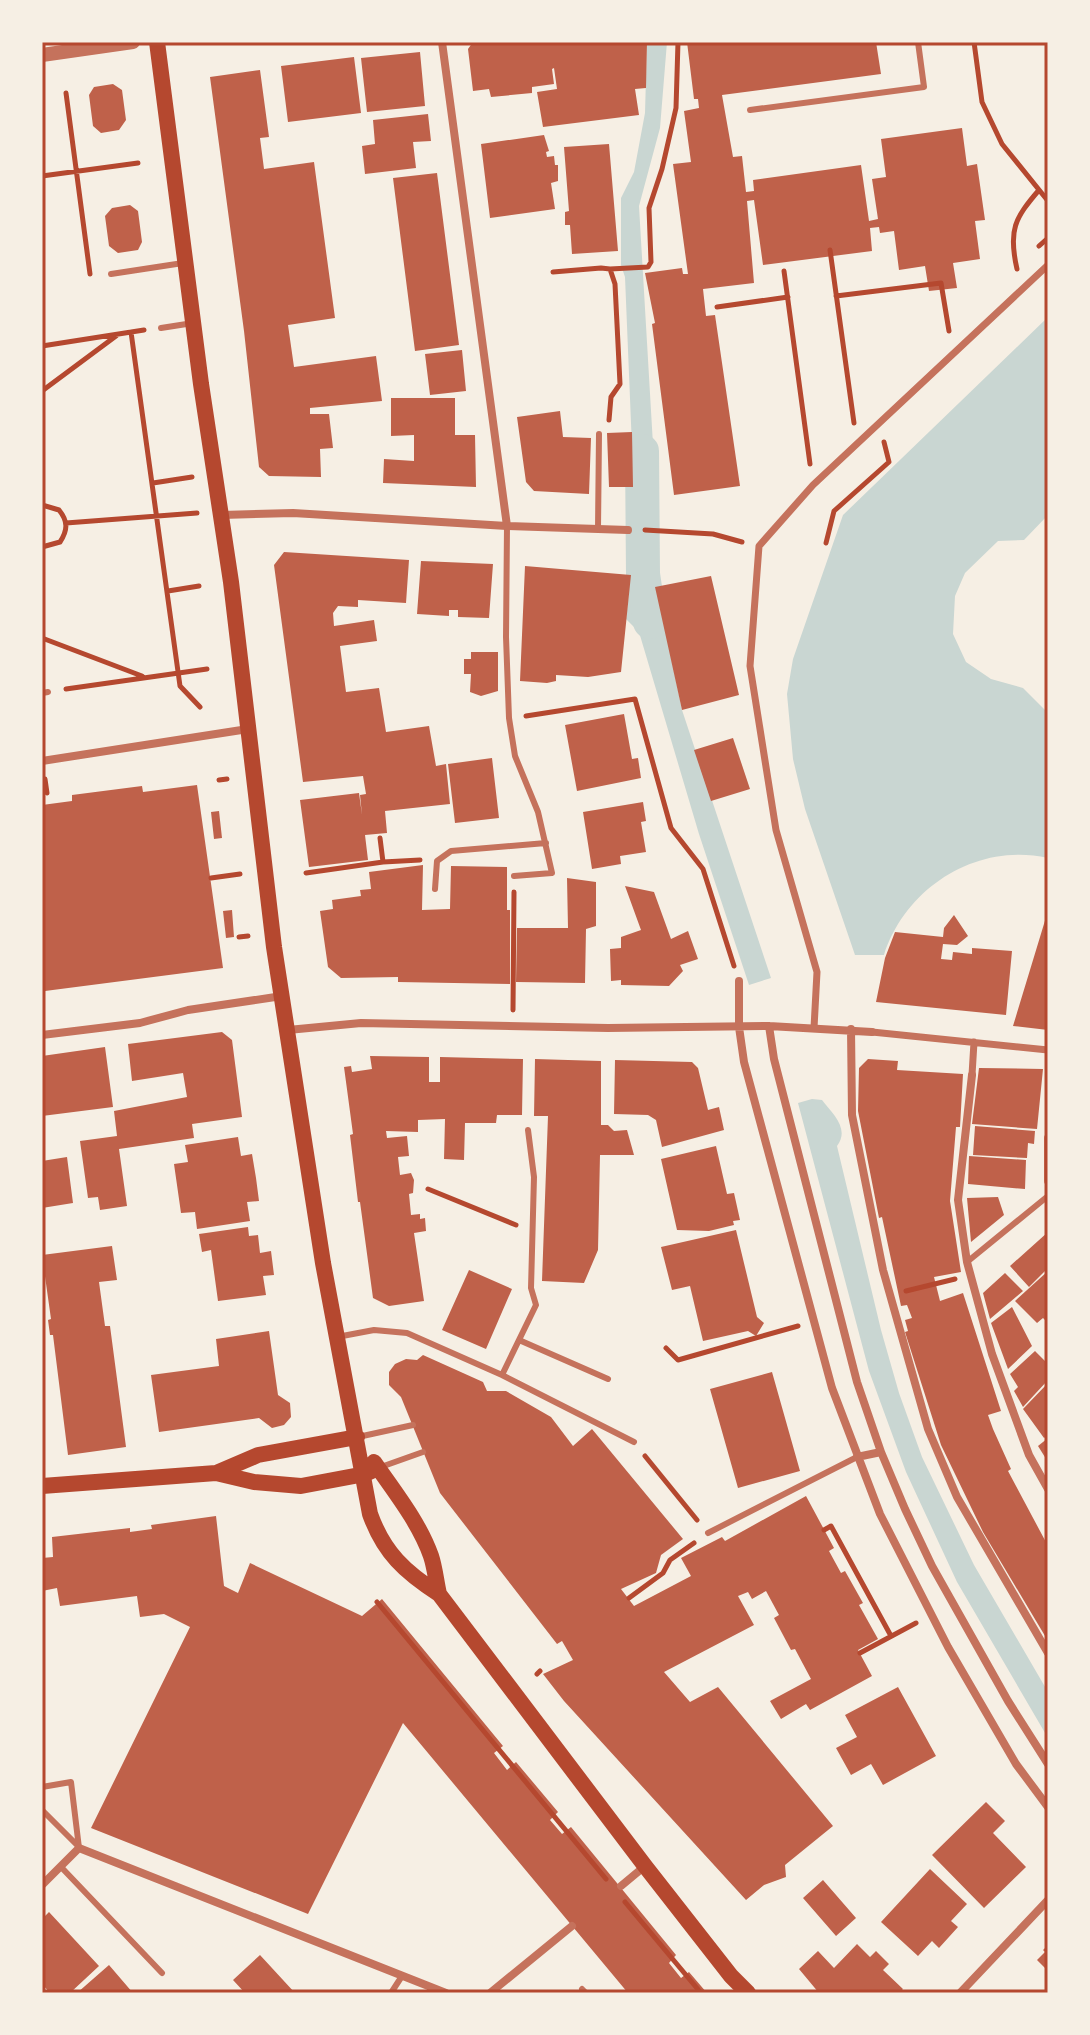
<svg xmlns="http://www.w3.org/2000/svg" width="1090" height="2035" viewBox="0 0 1090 2035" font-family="'Times New Roman',serif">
	<rect width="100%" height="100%" fill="#f6efe4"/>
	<path fill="#c9d6d2" d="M647 42H667L660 128 639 206 656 496H634L625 277 621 265V198L634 172 645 113Z
		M1048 317V515L1024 540 998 541 965 573 955 596 953 634 966 662 991 679 1023 688 1048 713V858C977 842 906 887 884 955H855L805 809 793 759 787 694 793 659 843 515Z
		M631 575H654L682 710 771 978 749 985 699 834 639 632 626 619Z
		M812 1099 822 1100C833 1114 850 1129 837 1146L881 1330 899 1393 922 1457 974 1565 1048 1692V1738L957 1582 906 1472 869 1371 798 1103Z"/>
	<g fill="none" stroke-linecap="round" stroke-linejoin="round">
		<path stroke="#c9d6d2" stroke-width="34" d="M642 451 643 574 650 622"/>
	</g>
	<path fill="#bf614a" d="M473 42H647L646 88 635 89 639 115 543 127 537 92 557 89 554 68 552 69 554 84 532 87V93L491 97 489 89 473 91 468 49Z
		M687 42H876L881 74 722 95 733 157 742 156 746 192 754 191 753 180 861 165 869 221 878 219 872 179 886 177 881 139 962 128 967 166 977 164 985 220 975 221 980 259 953 263 957 288 929 291 925 266 899 270 894 231 880 233 879 227 870 228 872 251 763 265 754 200 747 201 754 283 703 289 706 316 715 315 740 486 674 495 652 324 655 323 645 273 682 268 683 274H688L673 164 691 162 684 111 699 108 698 99H694Z
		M420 52 425 106 367 112 361 58Z
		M354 57 361 113 288 122 281 66Z
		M260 70 269 137 260 138 264 169 314 162 335 318 288 325 294 367 376 356 382 401 310 408V414H329L333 448 320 449 321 477 269 476 259 467 244 331 210 77Z
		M113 84 122 90 126 120 119 130 101 133 93 126 89 95 94 87Z
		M428 114 431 141 413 142 416 168 365 174 362 146 375 144 373 120Z
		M544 135 549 151 546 152 547 157 554 156 555 165H558V181L551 183 555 209 490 218 481 144Z
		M609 144 618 251 572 254 570 225H565V212L569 211 564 147Z
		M437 173 459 345 415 351 393 178Z
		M130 205 138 211 142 242 138 250 118 253 109 246 105 216 112 208Z
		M462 350 466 391 430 395 425 354Z
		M391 398H455V435H475L476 487 383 483 384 459 414 461V435L391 436Z
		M560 411 563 437 591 438 589 494 534 491 526 482 517 417Z
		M632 432 633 487H609L607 433Z
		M284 552 409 560 406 603 358 600V607L338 606 333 613 334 626 374 620 377 641 340 646 346 692 379 688 386 732 429 726 436 766 446 764 450 804 385 811 387 833 365 835 368 860 309 867 300 800 359 793 362 815 360 795 366 794 363 776 303 782 274 565Z
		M421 561 493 564 489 618 458 617V610H449V616L417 614Z
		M525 566 631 575 621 672 588 677 556 675V681L547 683 520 681Z
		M711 576 739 695 682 710 655 587Z
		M471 652H498V691L481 696 470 692 471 674H464V659H471Z
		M624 714 632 759 638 758 641 778 577 791 565 725Z
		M733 738 750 789 711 801 694 750Z
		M492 758 499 818 455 823 448 764Z
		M197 785 223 968 45 991 42 967V805L72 801V795L142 786 143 792Z
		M643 802 646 821 641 822 646 852 620 856 621 864 592 869 583 812Z
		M219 811 222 838 214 839 211 812Z
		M423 865 422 910 450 909 451 866 507 867V910H510V984L398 982V977L341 978 328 967 320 911 333 909 332 900 361 896 360 890 371 889 369 872Z
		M567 878 596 882V926L586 929 585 983 516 982 517 928H568Z
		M625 886 654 892 671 939 688 931 698 959 680 965 683 971 669 986 621 985V980L611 981 610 949 621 948V937L641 930Z
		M232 910 234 937 226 938 223 911Z
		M1047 914 1048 1030 1013 1026Z
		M954 915 968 936 957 945 943 944 941 959 952 960 953 952 972 954V948L1012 951 1006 1015 876 1002 885 958 895 932 943 937 944 928Z
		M222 1032 232 1040 242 1117 192 1124 194 1138 119 1149 127 1206 100 1210 98 1197 88 1198 80 1141 117 1136 114 1111 187 1097 183 1073 132 1081 128 1044Z
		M105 1047 113 1107 42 1116V1056Z
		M370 1056 429 1057V1082H440V1057L523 1059 522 1115H497L496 1123H465L464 1160 444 1159 445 1119 418 1120V1132L386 1131 387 1138 407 1136 409 1156 398 1157 400 1175 411 1173 414 1180 413 1193 409 1194 411 1215 420 1214V1219L425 1218 426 1231 414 1233 424 1301 389 1306 373 1298 360 1202H358L350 1135 353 1134 344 1067 351 1066 352 1072 372 1069Z
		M535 1059 601 1061V1125H608L614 1131 627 1130 634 1155H600L598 1250 584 1283 542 1281 548 1116H534Z
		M868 1059 898 1061 897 1070 963 1074 960 1127H956L950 1201 961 1272 934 1277 940 1301 963 1293 1001 1411 988 1415 993 1429 1011 1469 1008 1471 1048 1546V1641L983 1532 941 1445 905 1332 908 1331 905 1320 912 1318 907 1305 901 1306 882 1217 879 1218 858 1111 859 1068Z
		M615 1060 692 1062 698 1068 708 1110 719 1107 724 1130 662 1147 656 1120 648 1115 614 1114Z
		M979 1068 1043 1069 1037 1129 972 1124Z
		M975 1126 1035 1131 1034 1144 1028 1143 1027 1158 973 1155Z
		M238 1137 241 1156 252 1154 256 1178 259 1201 247 1202 250 1221 197 1229 195 1212 181 1213 174 1164 188 1162 185 1145Z
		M716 1146 727 1194 734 1193 740 1220 733 1221 734 1225 709 1231 677 1230 661 1159Z
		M969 1156 1026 1160 1025 1189 968 1184Z
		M67 1157 73 1203 42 1208V1161Z
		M998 1197 1004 1215 971 1242 967 1198Z
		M248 1227 249 1236 258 1235 260 1253 271 1251 274 1275 263 1276 266 1295 218 1301 211 1250 202 1252 199 1234Z
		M736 1230 757 1317 764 1323 756 1336 748 1331 703 1341 690 1286 672 1290 661 1247Z
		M1048 1232V1268L1029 1287 1010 1266Z
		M112 1246 117 1280 99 1282 105 1326H110L126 1447 68 1455 53 1335H50L48 1320 51 1319 42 1255Z
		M469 1270 512 1289 486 1349 442 1330Z
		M1048 1271V1323L1043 1318 1037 1323 1015 1301Z
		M1005 1273 1023 1291 990 1319 983 1293Z
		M1012 1307 1032 1346 1008 1369 991 1323Z
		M269 1331 278 1395 290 1403 291 1417 284 1425 272 1428 259 1418 159 1432 151 1375 219 1366 216 1339Z
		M1035 1351 1048 1364V1380L1023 1407 1014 1391 1018 1387 1010 1374Z
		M423 1355 483 1382 487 1391H506L551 1417 573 1446 592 1429 683 1539 661 1555 656 1573 621 1589 634 1606 691 1576 681 1558 722 1537 725 1541 806 1496 834 1548 829 1551 841 1573 845 1571 863 1603 859 1605 878 1639 858 1650 872 1676 810 1710 806 1704 781 1719 770 1701 811 1679 795 1649 791 1650 774 1618 779 1615 766 1591 752 1599 748 1592 738 1596 754 1625 664 1672 690 1702 718 1687 833 1826 785 1865 786 1877 764 1885 746 1900 564 1701 543 1674 573 1660 562 1641 557 1644 440 1493 401 1397 389 1385V1372L395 1364 406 1359 417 1360Z
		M772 1372 800 1471 738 1488 710 1389Z
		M1047 1384 1048 1435 1044 1438 1023 1409Z
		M1048 1438V1462L1038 1446Z
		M216 1516 224 1586 238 1593 250 1563 362 1616 382 1599 503 1746 494 1753 507 1770 516 1762 558 1812 550 1820 562 1834 571 1827 676 1955 669 1963 681 1978 689 1972 707 1993H628L403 1723 308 1914 91 1828 190 1627 164 1614 140 1617 137 1596 60 1606 57 1588 42 1591V1558L53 1557 52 1537 130 1528V1532L152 1529 151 1525Z
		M898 1687 936 1756 883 1785 871 1764 851 1775 836 1748 857 1737 845 1715Z
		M986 1802 1005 1821 993 1833 1026 1867 984 1908 932 1855Z
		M930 1869 967 1904 951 1921 958 1927 939 1948 932 1941 918 1956 881 1922Z
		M823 1880 856 1918 836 1936 803 1898Z
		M49 1912 99 1966 70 1993H50L42 1984V1919Z
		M857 1944 870 1957 876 1951 889 1964 883 1970 903 1989 899 1993H819L799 1969 818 1951 834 1968Z
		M1048 1945V1971L1037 1960 1045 1952 1043 1950Z
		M260 1955 295 1993H245L233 1980Z
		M109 1965 133 1993H77Z"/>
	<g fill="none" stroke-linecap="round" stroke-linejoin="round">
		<path stroke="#b5482f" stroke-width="5" d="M974 42 982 102 1002 144 1048 201
			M66 93 90 274
			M42 176 138 163
			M1039 246 1048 238
			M830 250 854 423
			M1017 269C1008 230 1015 218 1039 190
			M784 271 810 464
			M553 272 601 268 610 269
			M836 296 941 283 949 331
			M717 307 788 297
			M131 332 180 686 200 707
			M42 346 144 330
			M42 391 116 336
			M609 420 611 397 620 384 615 284 610 269 648 267 651 262 649 208 662 169 676 108 678 42
			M153 483 192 477
			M42 505 59 510C68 521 68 530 60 542L42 547
			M66 523 197 513
			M645 530 713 534 742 542
			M826 543 834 511 889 462 884 442
			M168 591 199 586
			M42 638 142 676
			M66 689 207 669
			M526 716 635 699 671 828 703 869 734 966
			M45 779 47 793
			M219 780 227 779
			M383 862 420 860
			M306 873 383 862 380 838
			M211 878 240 874
			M239 937 248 936
			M513 1010 514 892
			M428 1189 516 1225
			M906 1291 955 1279
			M666 1348 678 1360 798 1326
			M645 1456 697 1520
			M824 1530 831 1526 891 1636
			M629 1598 663 1573 670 1560 694 1543
			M377 1602 606 1879
			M860 1653 916 1623
			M537 1674 540 1671
			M625 1902 701 1993"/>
		<path stroke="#c5725c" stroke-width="6" d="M750 110 924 87 918 42
			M111 274 183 263
			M161 328 193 323
			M507 526 506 637 509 718 515 756 538 812 552 873 514 876
			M598 529 599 434
			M42 693 48 692
			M435 889 437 861 451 851 546 843
			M967 1262 1048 1196
			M337 1337 374 1330 407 1333 502 1375 634 1442
			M519 1340 608 1379
			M502 1375 536 1305 531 1288 534 1177 528 1130
			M358 1437 413 1425
			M378 1468 423 1452
			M708 1533 857 1457
			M42 1787 71 1782 79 1848
			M42 1810 79 1847
			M62 1868 162 1973
			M582 1989 586 1993
			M391 1993 402 1976"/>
		<path stroke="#c5725c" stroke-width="7" d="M814 1028 817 972 776 830 750 666 759 546 813 485 1048 265
			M872 1032 1048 1050
			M972 1075 974 1042"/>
		<path stroke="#c5725c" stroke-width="8" d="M442 42 507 526
			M222 515 293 513 507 526 628 530
			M42 761 248 729
			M739 981V1027L744 1062 832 1388 880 1514 948 1647 1016 1764 1048 1807
			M769 1026 774 1059 857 1382 881 1452 905 1509 932 1566 1008 1701 1048 1764
			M851 1029 852 1115 883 1270 928 1429 957 1497 1048 1653
			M288 1030 361 1023 608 1028 769 1026 872 1032
			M42 1035 140 1023 188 1010 282 996
			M972 1075 958 1200 967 1262 992 1354 1029 1455 1048 1489
			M1048 1138V1181
			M857 1457 881 1452
			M42 1885 79 1848 446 1993
			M621 1886 645 1866
			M490 1993 572 1926
			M960 1993 1048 1900"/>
		<path stroke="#c5725c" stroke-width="14" d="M42 55 133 42"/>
		<path stroke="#b5482f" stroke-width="16" d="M157 42 201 384 231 582 274 947 323 1263 370 1514C384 1553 405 1572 439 1594L645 1866 731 1976 748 1993
			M374 1462C394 1491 419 1522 431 1556 435 1568 436 1581 439 1594
			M216 1473 258 1455 357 1437
			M42 1486 216 1473 254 1482 301 1486 365 1474 378 1468"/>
	</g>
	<rect width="1090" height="2035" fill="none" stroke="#f6efe4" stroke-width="88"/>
	<rect x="44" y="44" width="1002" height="1947" fill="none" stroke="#b5482f" stroke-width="3"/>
</svg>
